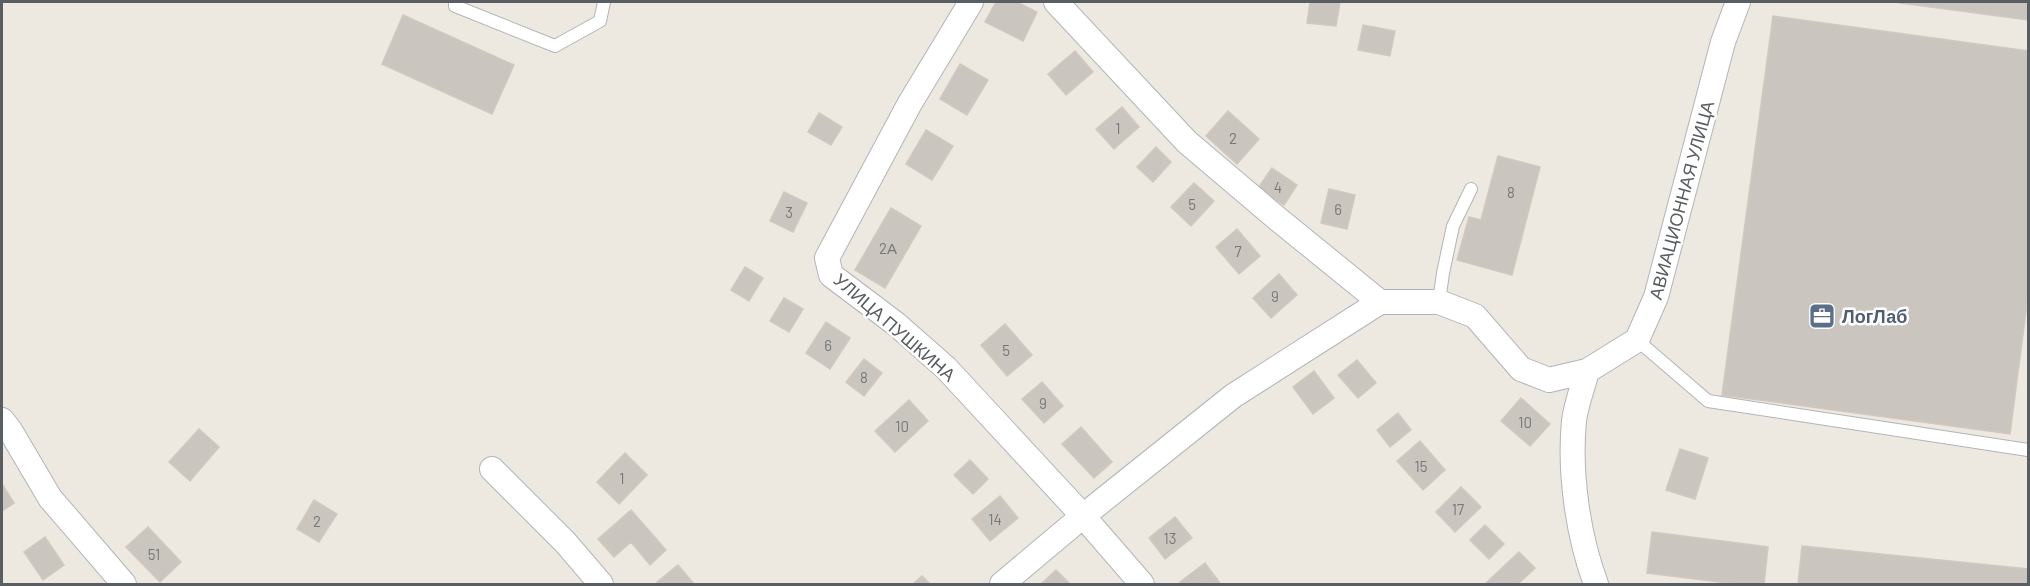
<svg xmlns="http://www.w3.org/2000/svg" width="2030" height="586" viewBox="0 0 2030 586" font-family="Barlow,sans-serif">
	<rect width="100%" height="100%" fill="#ede8e0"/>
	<path fill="#cac5bf" stroke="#d2c8be" stroke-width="1.5" d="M996 2H1017L1037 12 1023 41 985 22Z
		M1310 2H1340L1336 26 1307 23Z
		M1901 2H2028V20L1900 3Z
		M403 15 514 65 492 114 382 64Z
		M1773 16 2028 51V296L2010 434 1722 395Z
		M1363 25 1395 31 1390 56 1358 50Z
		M1075 51 1093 72 1066 95 1048 74Z
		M960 64 988 80 967 115 940 99Z
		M1122 107 1139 127 1114 149 1096 129Z
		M1228 111 1259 139 1237 164 1206 136Z
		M819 113 842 127 831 145 808 132Z
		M926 130 953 146 932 180 906 164Z
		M1156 147 1171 162 1153 182 1137 167Z
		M1498 156 1540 167 1512 275 1457 260 1469 217 1481 220Z
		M1272 168 1297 185 1284 205 1258 188Z
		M1194 183 1214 201 1191 226 1171 207Z
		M1329 189 1355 195 1347 229 1321 223Z
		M784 192 807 203 793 232 770 221Z
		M891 208 921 226 885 288 855 270Z
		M1237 229 1260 256 1239 274 1216 247Z
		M745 267 763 278 749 301 731 290Z
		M1279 274 1297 295 1271 318 1253 298Z
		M784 298 803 309 789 332 770 321Z
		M826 322 850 338 830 369 806 353Z
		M1005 324 1032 355 1007 376 981 345Z
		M864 359 882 373 864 396 846 382Z
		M1357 360 1376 383 1358 398 1338 375Z
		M1314 371 1334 398 1313 414 1293 387Z
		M1042 382 1063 406 1044 423 1022 399Z
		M1521 398 1550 424 1530 446 1501 421Z
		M909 400 928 421 895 452 875 431Z
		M1398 413 1411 430 1390 447 1377 430Z
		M1081 427 1112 462 1094 478 1062 444Z
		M199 429 219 447 190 481 169 462Z
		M1420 441 1445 470 1423 490 1397 461Z
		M1680 449 1708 458 1695 499 1666 490Z
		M625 453 647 475 619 504 597 482Z
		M970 460 988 479 973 494 954 475Z
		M2 484 14 503 2 511Z
		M1461 487 1481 507 1455 532 1436 512Z
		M1000 496 1018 518 990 541 972 519Z
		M314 500 337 514 319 542 297 529Z
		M631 510 666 550 650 565 631 542 614 557 598 539Z
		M1175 517 1192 538 1165 559 1149 538Z
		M1485 525 1504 544 1489 559 1470 540Z
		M148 527 181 562 160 582 126 547Z
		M1652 532 1768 547 1764 584H1736L1647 573Z
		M45 537 64 565 43 580 24 552Z
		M1802 546 2028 569V584H1798Z
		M1519 552 1535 568 1518 584H1488L1486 583Z
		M1205 563 1220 583 1181 584 1180 582Z
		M678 565 694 584H659L657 582Z
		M1056 570 1070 584H1041Z
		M922 576 930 584H913Z"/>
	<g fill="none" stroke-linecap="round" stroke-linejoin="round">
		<defs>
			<path id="lane" d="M455 2V6L555 46 600 21 604 2
				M1439 302 1443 273 1453 226 1471 189
				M1637 340 1708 401 2028 450"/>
			<path id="street" d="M971 2 910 103 827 258 831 275 896 324 946 368 1083 516 1142 584
				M1056 2 1187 142 1279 220 1380 302
				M2 420 10 430 50 498 124 584
				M492 469 565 542 601 584
				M1002 584 1083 516 1233 396 1380 302H1439L1475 316 1521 369 1549 380 1587 371
				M1596 584C1578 536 1569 473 1574 421 1576 404 1583 387 1587 371L1637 340 1656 297 1723 42 1738 2"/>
		</defs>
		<use href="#lane" stroke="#b1b5b9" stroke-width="14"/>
		<use href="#street" stroke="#b1b5b9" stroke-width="26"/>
		<use href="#lane" stroke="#fff" stroke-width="12"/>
		<use href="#street" stroke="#fff" stroke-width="24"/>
	</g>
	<defs>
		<symbol id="office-square" viewBox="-11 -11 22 22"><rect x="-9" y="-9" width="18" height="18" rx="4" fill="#5c6f8a" stroke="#fff"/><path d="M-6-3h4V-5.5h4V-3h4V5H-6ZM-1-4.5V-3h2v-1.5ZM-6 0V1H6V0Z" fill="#fff"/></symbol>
	</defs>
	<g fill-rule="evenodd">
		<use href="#office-square" x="1807" y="301" width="30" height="30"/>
	</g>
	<g text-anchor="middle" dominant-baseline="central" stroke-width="5" stroke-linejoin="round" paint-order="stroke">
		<g font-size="15" fill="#757879">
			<text x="1118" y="128">1</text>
			<text x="1233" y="138">2</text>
			<text x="1278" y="187">4</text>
			<text x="1511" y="192">8</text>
			<text x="1192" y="204">5</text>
			<text x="1338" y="209">6</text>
			<text x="789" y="212">3</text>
			<text x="888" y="248">2А</text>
			<text x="1238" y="251">7</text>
			<text x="1275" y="296">9</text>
			<text x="828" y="345">6</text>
			<text x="1006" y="350">5</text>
			<text x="864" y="377">8</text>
			<text x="1043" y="403">9</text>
			<text x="1525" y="422">10</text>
			<text x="902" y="426">10</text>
			<text x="1421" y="466">15</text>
			<text x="622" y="478">1</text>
			<text x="1458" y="509">17</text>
			<text x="995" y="519">14</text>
			<text x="317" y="521">2</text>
			<text x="1170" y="538">13</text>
			<text x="154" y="554">51</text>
		</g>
		<g font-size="18" fill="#595e62" stroke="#fff">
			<text transform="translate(1681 200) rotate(-75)">АВИАЦИОННАЯ УЛИЦА</text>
			<text transform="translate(895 327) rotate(41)">УЛИЦА ПУШКИНА</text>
		</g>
		<g font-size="18" font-weight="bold" fill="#4e5e75" stroke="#fff" text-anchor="start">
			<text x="1842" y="316">ЛогЛаб</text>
		</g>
	</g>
	<rect width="2030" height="586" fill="none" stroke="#595e62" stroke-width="6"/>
</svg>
